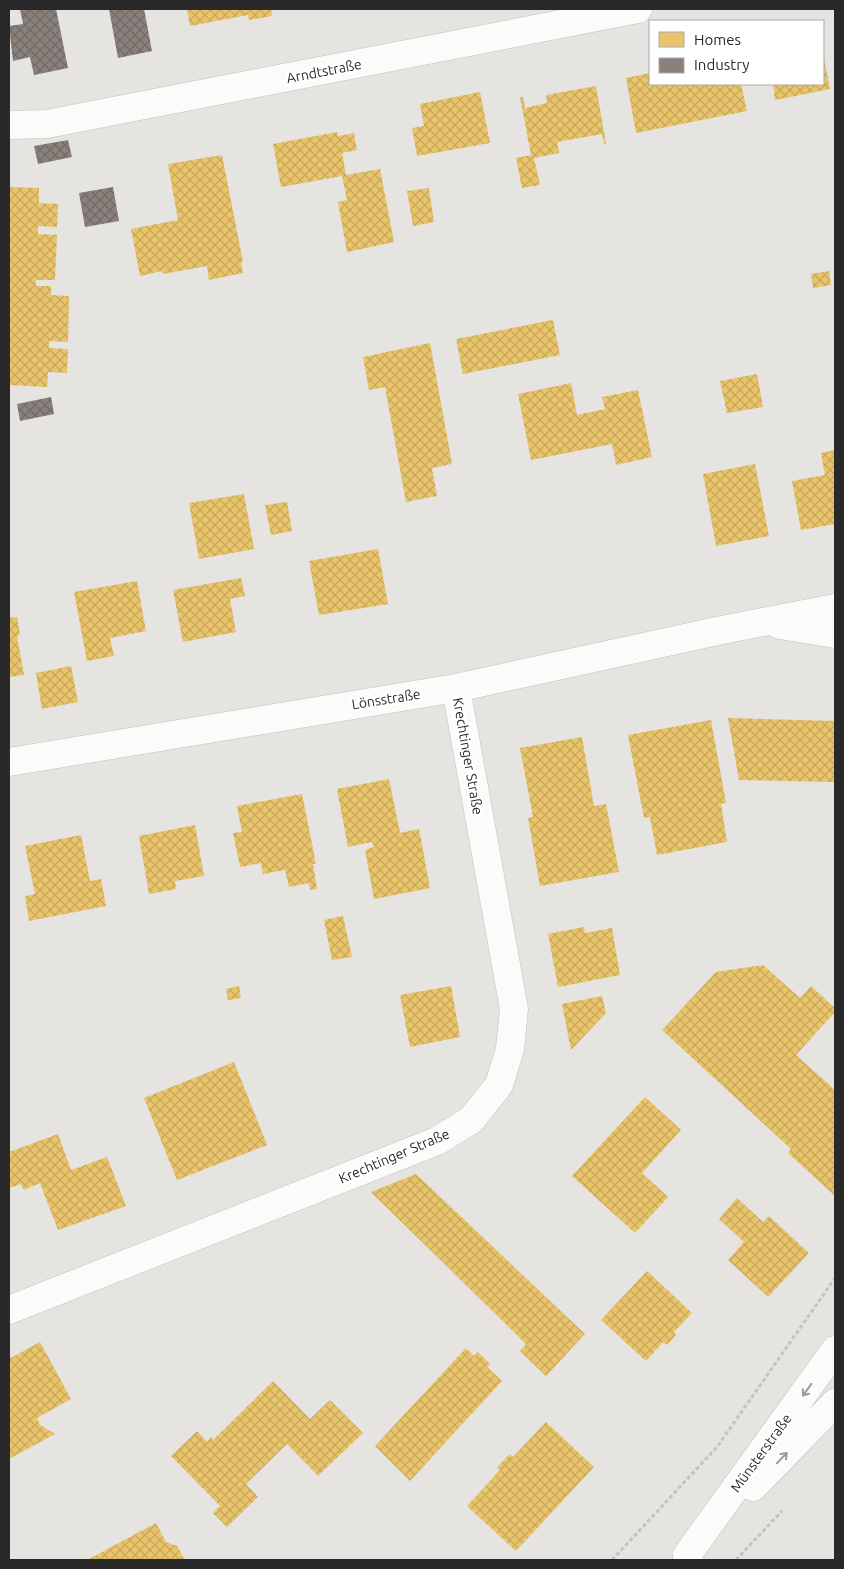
<svg xmlns="http://www.w3.org/2000/svg" width="844" height="1569" viewBox="0 0 844 1569" font-family="Ubuntu,sans-serif">
	<defs>
		<pattern id="homes-cross-hatch" width="8" height="8" patternUnits="userSpaceOnUse" patternTransform="scale(1.25)"><rect width="8" height="8" fill="#e9c46a"/><path d="M0 0l8 8M0 8l8-8" fill="none" stroke="#c8a85c"/></pattern>
		<pattern id="industry-cross-hatch" width="8" height="8" patternUnits="userSpaceOnUse" patternTransform="scale(1.25)"><rect width="8" height="8" fill="#8a817c"/><path d="M0 0l8 8M0 8l8-8" fill="none" stroke="#716a66"/></pattern>
	</defs>
	<rect width="100%" height="100%" fill="#e6e4e0"/>
	<path fill="url(#homes-cross-hatch)" d="M187 9H271L272 16 249 20 248 15 190 26Z
		M823 54 830 89 775 100 773 84H823Z
		M650 73V84H741L747 111 636 133 626 78Z
		M596 86 606 144H604L602 134 557 142 559 153 534 158 540 185 522 188 516 158 531 155 520 97H523L525 108 547 103 546 95Z
		M480 92 490 143 417 156 412 128 424 126 420 104Z
		M337 132 338 136 354 133 357 150 342 153 346 175 380 169 394 242 347 252 338 202 347 200 342 176 281 187 273 144Z
		M222 155 243 262H241L243 273 209 280 207 266 163 274 162 271 140 276 131 229 178 220 168 164Z
		M9 187 39 188V203L58 204 57 227 38 226V234L57 235 55 280H36V286H51V295L69 296 68 342 49 341V348L68 349 67 373 48 372 47 387 9 385Z
		M429 188 434 222 413 226 407 191Z
		M829 271 831 285 813 288 811 274Z
		M553 320 560 355 463 374 456 339Z
		M430 343 452 464 432 468 437 496 406 502 385 387 369 390 363 357Z
		M757 374 763 407 727 413 720 381Z
		M571 383 577 415 605 409 602 397 638 390 652 457 616 465 612 444 531 460 518 394Z
		M835 450V524L801 530 792 481 825 475 821 453Z
		M755 464 769 536 716 546 703 474Z
		M244 494 254 549 199 559 189 503Z
		M287 502 292 531 271 535 265 505Z
		M378 549 388 604 319 615 309 561Z
		M241 578 245 596 230 599 236 632 183 642 173 590Z
		M137 581 146 631 110 638 114 656 87 661 74 592Z
		M17 617 20 635 17 636 24 675 9 677V618Z
		M71 666 78 702 42 709 36 673Z
		M728 718 835 721V782L739 780Z
		M711 720 726 803 721 804 727 842 657 855 650 817 644 818 628 735Z
		M582 737 594 806 606 804 619 872 540 886 528 818 533 817 520 748Z
		M389 779 400 833 419 829 430 888 374 899 365 850 374 847 372 842 348 847 337 789Z
		M302 794 316 864H313L317 889 310 890 309 883 289 887 285 870 263 874 261 863 240 867 233 833 242 832 237 806Z
		M195 825 204 876 175 881 176 889 149 894 139 836Z
		M81 835 90 881 101 879 106 906 29 921 25 896 35 894 25 846Z
		M343 916 352 957 332 960 324 920Z
		M584 927 585 933 612 928 620 975 558 987 548 934Z
		M763 965 800 998 811 986 835 1008V1012L796 1055 835 1090V1196L788 1153 791 1149 662 1030 716 972Z
		M239 986 241 998 228 1000 226 989Z
		M451 986 460 1037 410 1047 400 995Z
		M602 996 606 1013 571 1050 562 1004Z
		M234 1062 267 1145 177 1180 144 1098Z
		M645 1097 681 1130 642 1173 668 1197 635 1233 572 1176Z
		M58 1134 71 1170 107 1157 126 1206 58 1230 40 1183 24 1190 21 1184 9 1188V1152Z
		M416 1174 585 1334 546 1376 520 1351 526 1344 371 1192Z
		M737 1198 763 1222 769 1216 809 1253 768 1297 728 1260 744 1242 719 1219Z
		M647 1271 692 1313 674 1332 676 1335 667 1345 663 1342 646 1361 601 1320Z
		M40 1342 71 1399 37 1418 40 1425 55 1434 9 1459V1359Z
		M466 1348 474 1356 478 1352 490 1364 487 1367 502 1381 410 1481 375 1446Z
		M273 1381 310 1419 330 1400 363 1433 318 1476 287 1444 246 1484 258 1497 227 1527 213 1513 220 1506 171 1456 197 1431 207 1442 211 1437 213 1440Z
		M546 1422 594 1467 516 1551 467 1506 500 1470 497 1467 510 1454 513 1457Z
		M156 1523 166 1542 177 1546 185 1560H87Z"/>
	<path fill="url(#industry-cross-hatch)" d="M20 9H56L68 68 34 75 30 57 13 61 9 26 23 24Z
		M109 9H144L152 51 118 58Z
		M68 140 72 157 38 164 34 146Z
		M113 187 119 221 85 227 79 193Z
		M51 397 54 414 20 421 17 404Z"/>
	<g fill="none" stroke-linecap="round" stroke-linejoin="round">
		<defs>
			<path id="minor" d="M9 125 47 124 638 9
				M780 625 835 634
				M9 762 456 688 722 630 835 608
				M9 1310 437 1141 471 1120 499 1085 510 1049 514 1009 456 688"/>
			<path id="secondary" d="M753 1487 835 1403
				M687 1555 835 1350"/>
		</defs>
		<use href="#minor" stroke="#c1c0c0" stroke-width="29"/>
		<use href="#secondary" stroke="#c1c0c0" stroke-width="29"/>
		<path stroke="#c3c3c2" stroke-width="3" stroke-dasharray="4 2.5" stroke-linecap="butt" d="M612 1560 717 1447 835 1278
			M736 1560 782 1511"/>
		<use href="#minor" stroke="#fbfbfa" stroke-width="28"/>
		<use href="#secondary" stroke="#fbfbfa" stroke-width="28"/>
	</g>
	<defs><path id="oneway-shaft" d="M-6 0H5M1.5-3L5.5 0L1.5 3" fill="none" stroke-width="1.6" stroke-linecap="round" stroke-linejoin="round" transform="scale(1.25)"/></defs>
	<g stroke="#9c9c9c">
		<use href="#oneway-shaft" transform="translate(807 1390) rotate(126)"/>
		<use href="#oneway-shaft" transform="translate(782 1458) rotate(-46)"/>
	</g>
	<g text-anchor="middle" dominant-baseline="central" stroke-width="5" stroke-linejoin="round" paint-order="stroke">
		<g font-size="14" fill="#292929" stroke="#fff">
			<text transform="translate(324 71) rotate(-11)">Arndtstraße</text>
			<text transform="translate(386 699) rotate(-9)">Lönsstraße</text>
			<text transform="translate(468 756) rotate(80)">Krechtinger Straße</text>
			<text transform="translate(394 1156) rotate(-23)">Krechtinger Straße</text>
			<text transform="translate(761 1453) rotate(-54)">Münsterstraße</text>
		</g>
	</g>
	<rect width="844" height="1569" fill="none" stroke="#292929" stroke-width="20"/>
	<rect x="649" y="20" width="175" height="65" fill="#ffffff" stroke="#a9a9a9"/>
	<rect x="659" y="32" width="25" height="15" fill="#e9c46a" stroke="#a9a9a9"/>
	<text x="694" y="45" font-size="15" fill="#292929">Homes</text>
	<rect x="659" y="58" width="25" height="15" fill="#8a817c" stroke="#a9a9a9"/>
	<text x="694" y="70" font-size="15" fill="#292929">Industry</text>
</svg>
